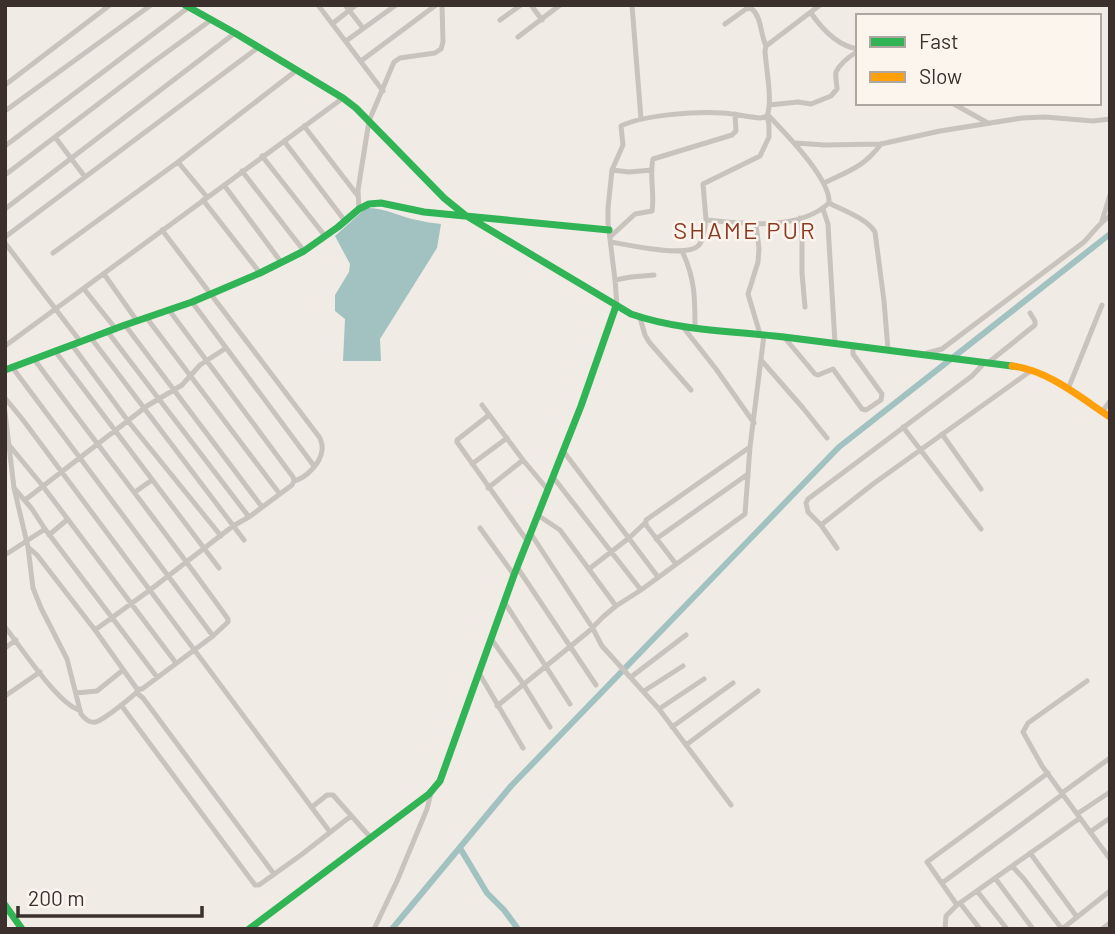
<svg xmlns="http://www.w3.org/2000/svg" width="1115" height="934" viewBox="0 0 1115 934" font-family="Barlow,sans-serif">
	<rect width="100%" height="100%" fill="#f0ebe5"/>
	<path fill="#a1c2c1" d="M366 208C384 207 400 217 417 220 425 222 433 223 441 224L437 248 380 339 381 361H343L345 319 335 311V295L349 272 350 264 335 236Z"/>
	<g fill="none" stroke-linecap="round" stroke-linejoin="round">
		<path stroke="#a1c2c1" stroke-width="6" d="M460 848 487 893 504 910 518 929
			M392 929 511 786 839 447 1110 234"/>
		<path stroke="#c9c3be" stroke-width="5" d="M318 5 383 91
			M345 5 363 28
			M531 5 542 20
			M632 5 641 119
			M811 13C822 29 837 46 858 49
			M500 20 521 5
			M332 24 356 5
			M725 24 746 9 751 8C762 17 760 33 766 46
			M518 37 560 5
			M346 41 396 5
			M361 61 436 5
			M5 85 110 5
			M952 103 988 123
			M769 105 798 102 811 104 831 96 837 89C837 84 835 77 836 72 840 63 850 56 858 51
			M5 111 151 5
			M767 116 769 125V137L760 156 703 184 706 220C743 224 799 231 829 203 831 179 784 132 768 115
			M304 126 358 196
			M55 137 85 177
			M284 141 345 221
			M795 143 825 145 881 144 940 131 1022 118 1045 117 1093 121 1110 119
			M5 146 189 7
			M262 156 325 236
			M178 162 207 197
			M612 170 629 172 652 170
			M242 171 304 251
			M5 175 152 63 211 20
			M824 183C849 171 864 167 881 144
			M224 185 281 262
			M203 200 260 273
			M829 203C844 211 866 218 875 232L884 301 888 350
			M5 209 235 33
			M359 209 358 190 369 121 394 62 400 58 435 53 441 49 443 42 442 5
			M823 209 828 224 829 242 835 343
			M800 218 802 234V273L805 307
			M1102 221 1110 195
			M756 225 759 248 758 262 748 294 760 334
			M162 230 320 438C321 442 323 445 322 450 321 463 306 478 294 481
			M5 237 259 47
			M610 237 635 214 652 211C655 194 649 176 653 159L732 135 736 131 735 114
			M611 242C628 245 686 258 698 246 704 241 704 228 706 220
			M5 243 80 341
			M682 251C695 278 695 298 695 327
			M53 253 178 162 297 70
			M104 274 137 321
			M615 280 631 277 654 275
			M84 289 115 328
			M192 302 314 466
			M617 306 615 280 608 223V208L612 170 623 145 621 126C643 115 697 111 723 113 736 114 748 117 761 118L767 116C773 101 766 69 765 51L766 46 820 5
			M146 317 279 493
			M640 318 645 335 649 342 691 390
			M125 325 262 507
			M683 327 716 369 754 423
			M107 331 249 517
			M784 337 815 374 818 375 833 369 862 409 866 410 881 400 882 394 853 354V346
			M91 338 244 540
			M72 345 128 421 221 536
			M5 346 343 98
			M55 351 219 568
			M927 353 942 349 1084 242C1093 233 1099 223 1110 216
			M761 360 803 408 827 438
			M989 362 1035 325V321L1030 313
			M12 367 213 636
			M1068 389 1102 305
			M5 398 23 420 330 832
			M482 405 523 460 548 490
			M5 412 14 488 28 547 33 588 41 608 67 659 81 714C85 719 89 723 96 722 105 719 132 697 139 690
			M1102 412 1110 401
			M489 415 457 440V442L528 542
			M903 427 981 529
			M942 434 981 489
			M9 445 42 485 176 663
			M564 452 658 577
			M472 464 507 438
			M553 477 641 590
			M14 488 32 509 45 529 157 677
			M488 488 523 460
			M135 492 152 480
			M25 500 147 406 182 385 200 365 226 348
			M539 516 560 530 616 606
			M821 525 873 484 1032 370
			M480 528 514 575
			M531 534 592 627 602 646 659 709 686 745 758 691
			M49 535 68 519
			M656 539 748 474
			M28 547 37 555 95 630 137 689H142L213 636 228 622V619C165 531 98 446 34 359
			M837 548 821 525 808 512 806 503 808 499 972 376 985 362
			M5 555 45 529
			M676 564 646 525V520L750 447
			M517 567 596 685
			M589 569 629 538 645 523
			M505 603 570 704
			M5 627C21 647 57 703 79 710
			M95 630 150 590 233 526 249 517 292 485 294 481 293 477 169 310
			M492 640 524 685 550 727
			M5 648 16 640
			M479 673 523 748
			M631 677 686 635
			M1087 681 1028 723 1023 732 1042 766 1110 859
			M644 691 683 666
			M76 693 97 691 123 670
			M137 693 143 698 274 874
			M5 696 40 672
			M121 705 255 885H259L301 855 351 816
			M497 706 588 632 604 616 616 606 641 590 745 514 750 447 764 335
			M659 709 704 679
			M672 727 733 683
			M686 745 731 805
			M1062 793 1110 758
			M312 807 327 795H333L371 838
			M1077 814 1110 792
			M1090 832 1110 818
			M1030 853 1077 917
			M1012 866 1024 879 1062 929
			M995 878 1033 929
			M942 883 1063 794
			M977 891 1007 929
			M960 903 980 929
			M957 905 927 862 1048 773
			M374 929 397 881 427 809 431 793
			M945 929 946 916 957 905 1080 818
			M1062 929 1110 891
			M1102 929 1110 923"/>
		<path stroke="#30b455" stroke-width="7" d="M185 5 235 33 343 98 356 108 444 198 465 215 631 314C680 331 733 331 784 337 860 346 936 356 1012 366
			M5 370 125 325 192 302 260 273 304 251 338 227 359 209 369 204 381 203 424 212 609 230
			M5 905 22 929
			M249 929 429 794 440 781 514 575 581 406 616 306"/>
		<path stroke="#ff9f0a" stroke-width="7" d="M1012 366C1048 370 1081 398 1110 417"/>
	</g>
	<g text-anchor="middle" dominant-baseline="central" stroke-width="5" stroke-linejoin="round" paint-order="stroke">
		<g font-size="24" letter-spacing="2" fill="#8c3b22" stroke="#fbf5ee">
			<text x="745" y="229">SHAME PUR</text>
		</g>
	</g>
	<rect width="1115" height="934" fill="none" stroke="#3b302b" stroke-width="14"/>
	<rect x="856" y="14" width="245" height="91" fill="#fbf5ee" stroke="#aea6a0" stroke-width="2"/>
	<rect x="870" y="37" width="35" height="10" fill="#30b455" stroke="#aea6a0" stroke-width="2"/>
	<text x="919" y="49" font-size="21" fill="#3b302b">Fast</text>
	<rect x="870" y="72" width="35" height="10" fill="#ff9f0a" stroke="#aea6a0" stroke-width="2"/>
	<text x="919" y="84" font-size="21" fill="#3b302b">Slow</text>
	<path d="M18 906v10h184v-10" fill="none" stroke="#3b302b" stroke-width="3.5"/>
	<text x="28" y="906" font-size="21" fill="#3b302b" stroke="#fbf5ee" stroke-width="5" paint-order="stroke">200 m</text>
</svg>
